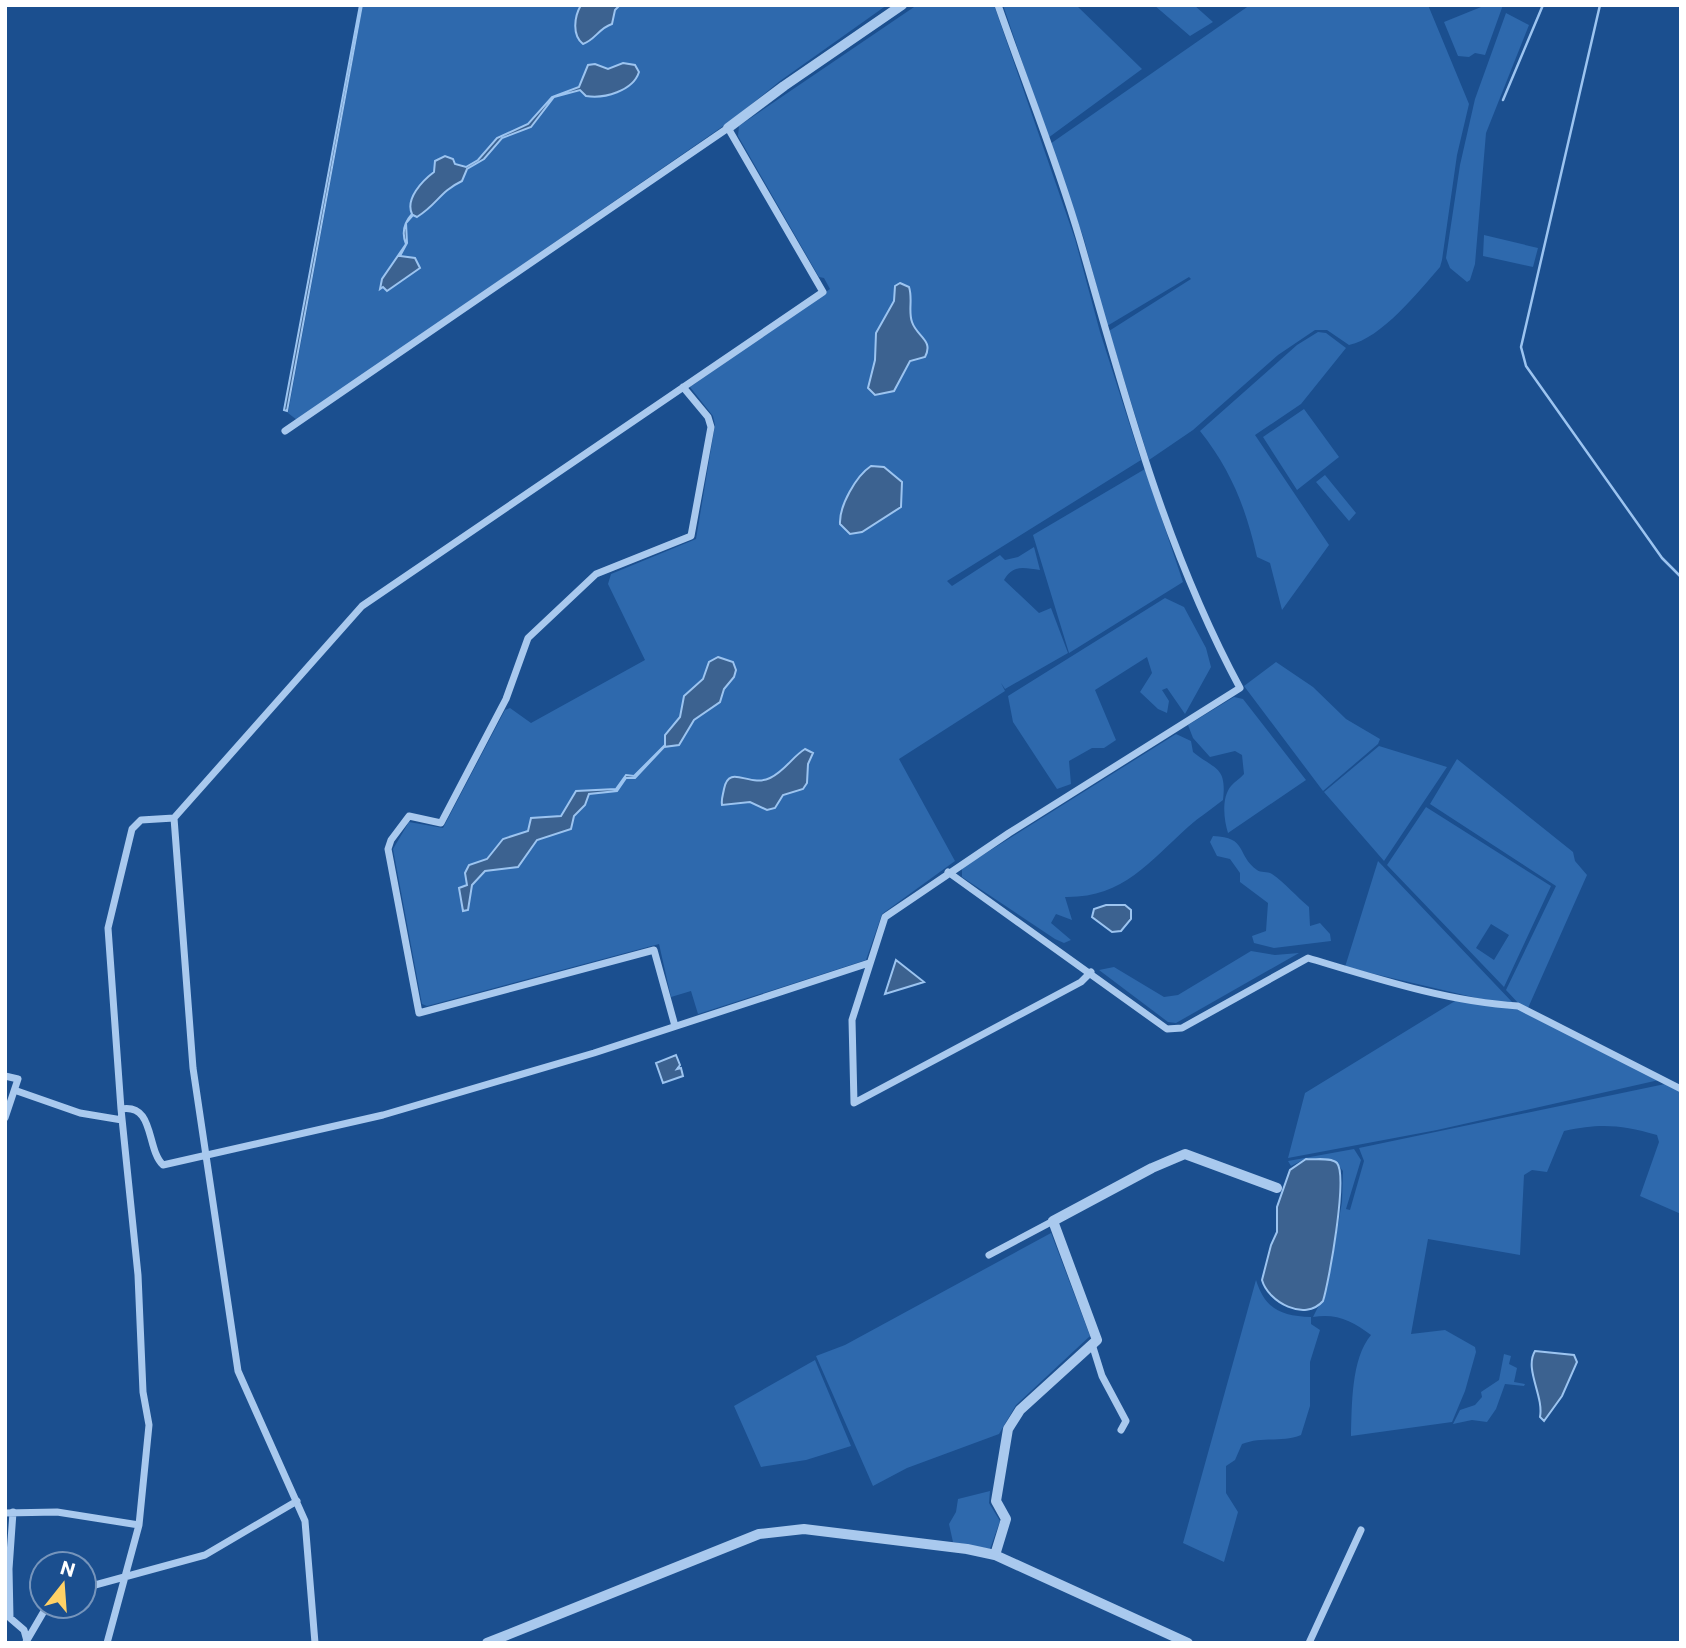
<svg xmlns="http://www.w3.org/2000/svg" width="1686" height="1648" viewBox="0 0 1686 1648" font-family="Commissioner,sans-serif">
	<rect width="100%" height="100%" fill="#1b4f8f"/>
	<path fill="#2e69ad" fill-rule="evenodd" d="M363 5H887L780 81 732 120 297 420 288 413Z
		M917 5H994L1075 239 1100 332 1141 460 947 581 952 586 1000 555 1005 560 1018 557 1034 547 1040 570C1024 568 1013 564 1004 580L1039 613 1051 608 1068 653 1005 689 1001 683 1005 691 899 759 955 861 882 914 866 960 698 1014 691 991 671 997 659 944 427 1006 422 1004 393 849 409 822 443 828 505 710 510 708 531 723 645 660 608 584 611 574 696 539 715 425 713 416 690 387 830 289 824 278 819 277 738 136 739 126Z
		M1003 5H1076L1142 69 1048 138Z
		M1154 5H1194L1213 22 1190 36Z
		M1250 5H1428L1469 104 1457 155 1442 260 1440 267C1418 292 1382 338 1349 345L1327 330H1315L1278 355 1193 430 1149 460 1109 331 1191 279 1189 277 1107 326 1084 239 1050 144Z
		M1486 5H1503L1485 55 1475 53 1469 57 1458 56 1444 22Z
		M1506 13 1529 25 1486 133 1475 264 1470 280 1467 282 1450 268 1446 258 1460 165 1475 99Z
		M1484 235 1538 248 1533 267 1483 256Z
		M1318 332 1326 333 1346 348 1301 404 1255 435 1329 545 1282 610 1270 563 1257 557C1246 508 1231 470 1200 431L1297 345Z
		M1304 409 1339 457 1297 490 1263 437Z
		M1145 469 1183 582 1069 653 1033 535Z
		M1325 475 1356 513 1349 521 1316 482Z
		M1165 598 1184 607 1206 648 1211 667 1185 714 1167 688 1162 690 1169 701 1167 713 1158 709 1140 692 1152 673 1147 657 1095 690 1116 740 1104 748H1092L1069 761 1071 784 1057 789 1013 722 1008 696Z
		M1276 662 1313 687 1346 719 1380 739 1378 744 1323 791 1244 686Z
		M1234 697 1243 699 1306 780 1228 833C1224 820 1221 798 1231 786 1235 781 1240 779 1244 774L1242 755 1235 751 1210 757 1193 738 1188 725Z
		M1176 734 1191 741 1193 752C1215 770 1227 766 1223 800 1212 809 1199 817 1188 827 1149 862 1123 898 1065 897L1072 920 1056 914 1051 923 1071 940 1064 943 1055 939 962 877V868Z
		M1379 746 1447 767 1384 861 1324 792Z
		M1457 759 1573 852 1575 861 1587 875 1528 1008 1520 1005 1506 990 1556 886 1430 804Z
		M1426 807 1551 886 1504 987 1387 865ZM1491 924 1509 935 1494 960 1476 948Z
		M1213 836C1248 837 1236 855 1257 870 1261 873 1267 871 1272 874 1285 883 1297 897 1309 907L1310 926 1320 923 1330 934 1331 941 1274 948 1254 943 1252 936 1266 931 1268 903 1240 882V873L1230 859 1217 856 1210 842Z
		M1378 861 1513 1003H1498L1345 967Z
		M1251 951 1275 955 1299 953 1176 1023 1168 1022 1099 970 1114 967 1164 997 1178 995Z
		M1460 998 1518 1009 1659 1080 1437 1130 1288 1158 1305 1093Z
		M1665 1084 1681 1092V1214L1640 1196 1659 1142 1657 1135C1621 1125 1601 1123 1564 1131L1547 1172 1532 1170 1524 1175 1520 1255 1428 1239 1411 1334 1445 1330 1475 1347 1476 1352 1465 1391 1452 1422 1351 1436C1352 1405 1351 1359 1371 1335 1353 1321 1336 1313 1313 1317L1327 1289 1342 1202 1343 1171 1333 1159H1305L1291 1166 1288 1161 1354 1149 1361 1160 1346 1209 1350 1210 1364 1161 1359 1148Z
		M1051 1233 1090 1336 1016 1405 999 1434 907 1468 873 1486 816 1356 845 1345Z
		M1256 1280C1265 1309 1281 1316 1311 1317V1324L1320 1330 1310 1362V1406L1301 1435C1281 1443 1262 1436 1242 1444L1235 1460 1226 1466V1493L1238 1512 1224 1562 1183 1543Z
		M1504 1354 1511 1356 1509 1364 1517 1368 1514 1382 1525 1384 1524 1386 1505 1384 1496 1409 1487 1422 1472 1420 1453 1424 1460 1410 1475 1405 1482 1397 1481 1392 1499 1380Z
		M815 1360 851 1446 806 1460 761 1467 734 1406Z
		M990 1491 989 1503 1000 1521 990 1549 953 1542 949 1524 956 1512 958 1499Z"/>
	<path fill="#3c6290" stroke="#9cc4f0" stroke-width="2" d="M360 5H362L287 411 284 410Z
		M581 5H620L615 10 612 24C599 28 595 40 583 44 572 35 574 17 581 5Z
		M623 63 635 65 639 72C633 91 604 99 586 96L580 90 554 97 531 127 502 138 484 159 467 169 462 181C439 192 438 204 417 217L413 215 406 223 407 243 400 256 415 258 420 268 387 291 383 287 380 289 382 279 406 244C401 232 404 223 412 214 405 199 422 181 434 172L435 161 445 156 453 159 455 164 466 167 478 160 497 138 528 124 552 97 579 87 588 65 595 64 608 69Z
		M900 283 909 287C913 299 908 311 912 322 917 337 934 340 925 357L910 361 894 391 875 395 868 388 875 360 876 333 894 301 895 286Z
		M871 466 884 467 902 482 901 507 862 532 850 534 840 524C839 506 856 476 871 466Z
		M718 657 733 662 736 670 734 677 724 689 720 702 694 720 679 745 664 747 635 778H626L617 791 589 794 585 805 574 816 571 829 537 840 518 867 485 871 472 885 468 910 463 911 459 888 467 885 465 873 469 865 487 859 503 839 528 831 531 818 561 816 576 791 616 789 626 775 634 776 665 745V735L680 717 684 696 703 679 709 662Z
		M805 749 813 753 808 764 807 783 803 789 783 795 775 808 767 810 750 802 722 805C721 799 723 795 724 789 729 763 749 788 770 778 785 771 792 757 805 749Z
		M1106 905H1125L1131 910V919L1121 931 1112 932 1092 917 1094 909Z
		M896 960 924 982 885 994Z
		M676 1055 680 1065 677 1069 681 1068 683 1076 663 1083 656 1063Z
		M1306 1159C1315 1160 1332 1157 1337 1163 1348 1176 1329 1282 1323 1301 1305 1322 1268 1302 1262 1280L1271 1245 1277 1232V1207L1290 1170Z
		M1535 1351 1574 1355 1577 1362 1562 1396 1544 1421 1540 1417C1544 1396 1524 1369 1535 1351Z"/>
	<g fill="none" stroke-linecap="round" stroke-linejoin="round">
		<path stroke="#9cc4f0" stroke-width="2.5" d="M1600 5 1521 347 1526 366 1662 558 1681 577
			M1503 100 1543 5"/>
		<path stroke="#a9c9ee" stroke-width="7" d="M998 5C1025 83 1057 161 1080 240 1124 393 1164 547 1240 688L1009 833 885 917 852 1020 854 1103 1081 982 1091 972
			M174 818 193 1068 238 1371 305 1521 315 1643
			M948 872 1167 1029 1182 1028 1308 958C1375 978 1448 1002 1518 1006L1681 1089
			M675 1026 654 950 419 1013 388 849 391 840 409 816 441 823 506 699 528 638 596 574 691 536 711 427 708 417 683 387
			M5 1076 18 1079 5 1118
			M17 1091 80 1113 122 1120
			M121 1109C155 1103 146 1149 163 1165L383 1115 594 1053 869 963
			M989 1255 1053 1221
			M1092 1344 1102 1376 1126 1421 1121 1430
			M13 1512 9 1569 10 1618 24 1630 27 1641
			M5 1513 57 1512 139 1525
			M84 1588 205 1555 297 1501
			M26 1642 47 1606
			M107 1643 139 1525 149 1425 143 1392 138 1275 121 1109 108 928 132 829 141 820 174 818 362 606 823 292 728 128 285 431
			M1309 1643 1361 1530"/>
		<path stroke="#a9c9ee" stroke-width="10" d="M728 128 784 86 902 5
			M995 1555 1006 1519 996 1501 1008 1429 1020 1410 1097 1340 1053 1221 1152 1168 1185 1154 1277 1188
			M487 1643 759 1534 804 1529 967 1549 995 1555 1188 1643"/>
	</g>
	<rect width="1686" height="1648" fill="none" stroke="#ffffff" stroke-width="14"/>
	<g transform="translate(63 1585) rotate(17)"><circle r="33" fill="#1b4f8f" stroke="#7695bc" stroke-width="2"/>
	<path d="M0-5L12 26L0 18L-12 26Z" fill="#ffd166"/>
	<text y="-10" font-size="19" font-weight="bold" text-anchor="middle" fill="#ffffff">N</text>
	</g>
</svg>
